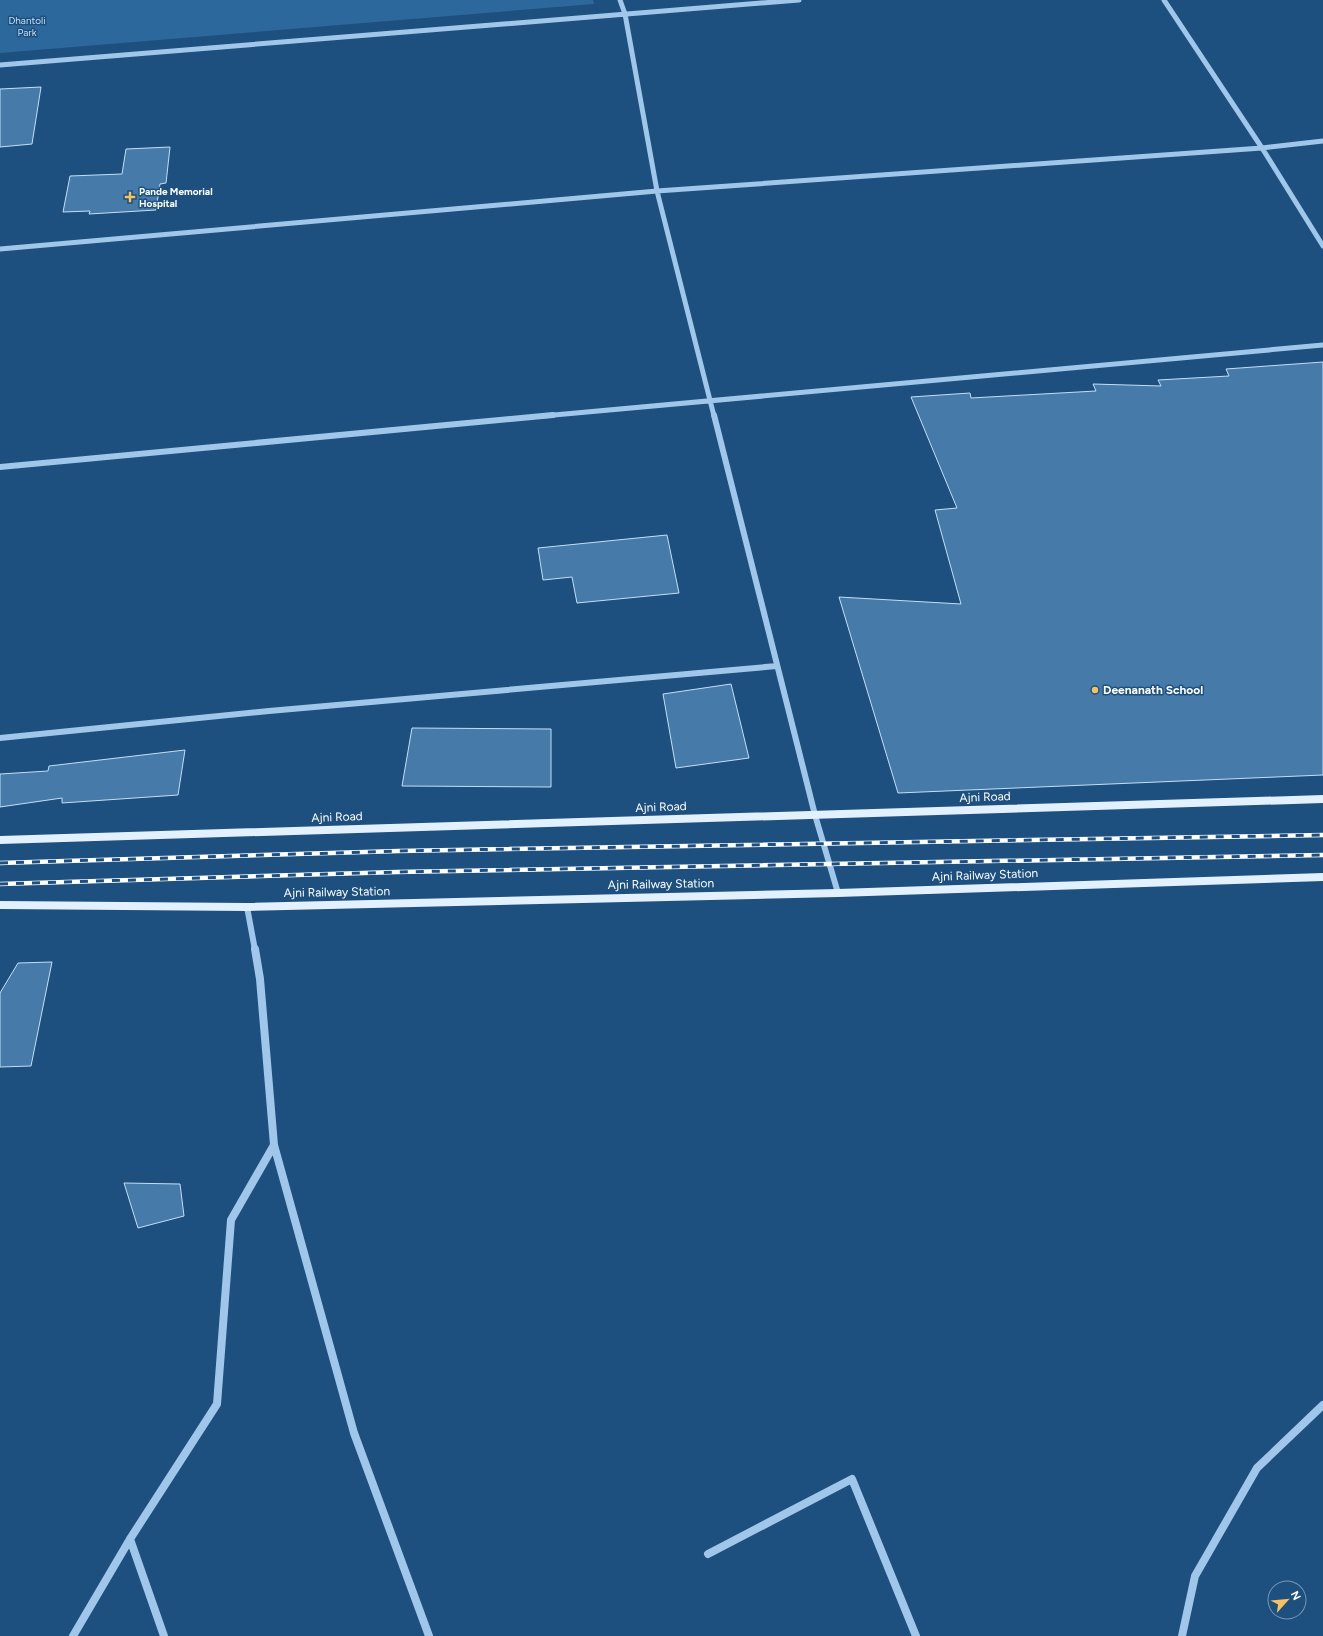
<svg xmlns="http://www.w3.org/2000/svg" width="1323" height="1636" viewBox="0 0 1323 1636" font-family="Figtree,sans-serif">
	<rect width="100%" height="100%" fill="#1d507f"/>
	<path fill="#2c689c" d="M0 0H593L594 4 0 53Z"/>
	<path fill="#457aa9" stroke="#c4dff7" d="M41 87 32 144 0 147V89Z
		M170 147 166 183 160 184 156 210 89 214 90 211 63 212 70 176 122 174 126 149Z
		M1323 362V775L898 793 839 597 961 604 935 510 957 508 911 397 970 393 971 398 1096 391 1093 384 1161 386 1158 380 1229 376 1226 369Z
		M667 535 679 593 577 603 572 577 543 580 538 548Z
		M731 684 749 758 676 768 663 694Z
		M412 728 551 729V787L402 786Z
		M185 750 178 795 62 803V798L0 807V774L48 771 49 766Z
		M52 962 31 1066 0 1067V993L18 963Z
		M124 1183 180 1184 184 1216 138 1228Z"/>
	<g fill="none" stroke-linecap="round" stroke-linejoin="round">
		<path stroke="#a0c7e9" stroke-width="5" d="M620 0 625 14 657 191 714 416
			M1164 0 1262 148 1323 246
			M0 65 799 0
			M0 249 657 191 1262 148 1323 141
			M543 416 1323 345"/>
		<path stroke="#a0c7e9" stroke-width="6" d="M714 415 815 815 838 893
			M0 467 553 415
			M0 738 269 711 777 666
			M247 907 255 950"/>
		<path stroke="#a0c7e9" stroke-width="8" d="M255 949 260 979 274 1145 354 1433 429 1636
			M130 1539 164 1636
			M708 1554 852 1479 916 1636
			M73 1636 130 1539 217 1404 231 1220 274 1145
			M1182 1636 1195 1576 1257 1468 1323 1405"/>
		<path fill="#e3f0fe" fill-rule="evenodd" d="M1323 795V803L0 844V836Z
			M1323 873V881L838 897 247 911 0 909V901L247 903 838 889Z"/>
		<defs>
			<path id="rail" d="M0 863 399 851 1323 835
				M0 884 397 872 1323 855"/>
		</defs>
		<use href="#rail" stroke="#fff" stroke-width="4.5"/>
		<use href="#rail" stroke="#1d507f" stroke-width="3" stroke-dasharray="8" stroke-linecap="butt"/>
	</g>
	<g fill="#f9c05e" stroke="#1d507f" stroke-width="1.5">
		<path d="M128 191h4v4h4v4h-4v4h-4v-4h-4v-4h4z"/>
		<circle cx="1095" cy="690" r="4"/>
	</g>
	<g text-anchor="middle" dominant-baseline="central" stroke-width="3" stroke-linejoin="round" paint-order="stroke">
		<g font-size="10" fill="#c4dff7" stroke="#1d507f">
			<text x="27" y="20">Dhantoli<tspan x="27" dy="12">Park</tspan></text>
		</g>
		<g font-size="10" font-weight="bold" fill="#fff" stroke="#1d507f" text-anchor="start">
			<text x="139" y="191">Pande Memorial<tspan x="139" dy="12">Hospital</tspan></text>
		</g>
		<g font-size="12" font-weight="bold" fill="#fff" stroke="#1d507f" text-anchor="start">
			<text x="1103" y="690">Deenanath School</text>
		</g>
		<g font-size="12" fill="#fff" stroke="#1d507f">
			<text transform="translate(985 797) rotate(-2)">Ajni Road</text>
			<text transform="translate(661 807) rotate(-2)">Ajni Road</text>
			<text transform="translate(337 817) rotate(-2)">Ajni Road</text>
			<text transform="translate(985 875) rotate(-2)">Ajni Railway Station</text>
			<text transform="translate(661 884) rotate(-1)">Ajni Railway Station</text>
			<text transform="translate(337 892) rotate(-1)">Ajni Railway Station</text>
		</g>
	</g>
	<g transform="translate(1287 1600) rotate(63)"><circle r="19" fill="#1d507f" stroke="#7796b2"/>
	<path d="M0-3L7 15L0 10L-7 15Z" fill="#f9c05e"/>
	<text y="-6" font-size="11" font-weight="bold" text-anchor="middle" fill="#ffffff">N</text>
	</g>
</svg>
